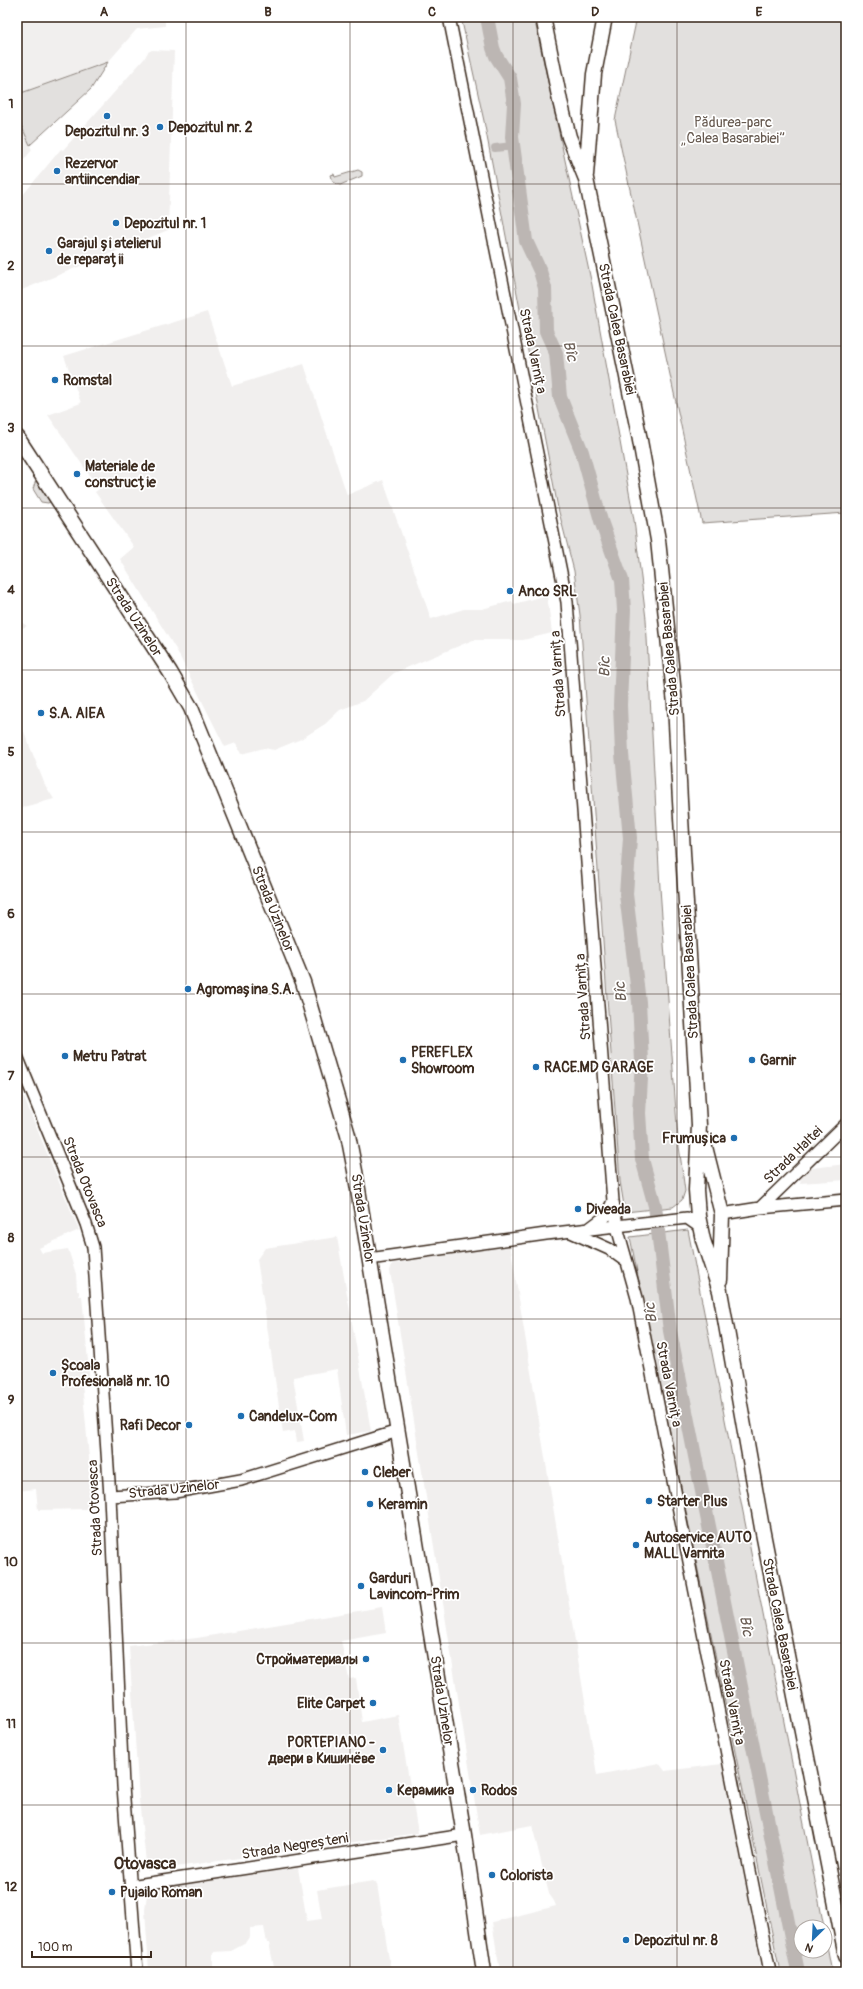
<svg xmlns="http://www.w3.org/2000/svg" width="863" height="1989" viewBox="0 0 863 1989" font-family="Pangolin,sans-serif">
	<rect width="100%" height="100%" fill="#fff"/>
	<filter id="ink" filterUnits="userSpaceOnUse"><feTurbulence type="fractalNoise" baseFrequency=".025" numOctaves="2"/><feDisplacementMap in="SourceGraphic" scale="8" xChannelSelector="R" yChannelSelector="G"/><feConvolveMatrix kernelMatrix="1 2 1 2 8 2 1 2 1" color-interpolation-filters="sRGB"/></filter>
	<g filter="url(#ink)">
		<path fill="#f1efee" d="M17 17H165V26L137 29 108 62 24 92H17Z
			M152 50 174 51 168 230 17 292V202L61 149 63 150 144 59 148 52Z
			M17 116 32 150 17 168Z
			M207 312 232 386 304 364 347 495 383 480 431 619 464 609H482L512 601 514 604 547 595 552 633 523 640H473L394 673 363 701 340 710 325 724 301 739 274 750 264 748 241 754 236 743 225 747 177 651 120 559 134 547 95 492 99 489 48 415 81 403 64 356Z
			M17 616 21 622 27 626 17 630Z
			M17 714 45 785 54 799 17 809Z
			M17 1081 79 1230 39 1248 42 1253 68 1249 76 1274 77 1291H79V1296H82L90 1383H82L89 1458V1509L38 1510 36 1489 17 1491Z
			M846 1164V1180L800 1183 802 1175 812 1168Z
			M337 1237 371 1431 346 1435 337 1369 293 1377 304 1441 297 1442 295 1431 283 1433 257 1259 265 1248Z
			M510 1244 597 1775 659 1763 665 1771 722 1764 762 1972H500L492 1922 556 1906 554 1901 549 1894 532 1825 480 1835 390 1271 392 1264Z
			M382 1607 386 1633 341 1641 349 1679 356 1678 362 1722 398 1715 418 1833 147 1871 139 1800 129 1646 197 1638Z
			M298 1868 307 1921 322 1919 317 1890 373 1881 377 1884 391 1972H275L269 1943H267L264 1927 250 1928V1937L246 1943 231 1951 213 1952V1972H149L145 1910 147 1894 157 1887Z"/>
		<path fill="#e2e0de" stroke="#8e857e" d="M461 17H534L592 285 634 520 646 619 660 888 678 1139 685 1191 682 1200 673 1207 625 1212 620 1181 580 615 574 571 558 508 484 121Z
			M637 17H846V513L702 523 615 120Z
			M108 62 91 89 30 145 17 116V92H24Z
			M358 170 362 172V176L340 185 333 182 331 175 334 174 335 177Z
			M36 480 50 502 48 503 41 502 33 489Z
			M688 1230 824 1927H801V1951H825V1935L832 1972H780L630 1237Z"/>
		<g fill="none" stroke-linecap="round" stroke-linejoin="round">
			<path stroke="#bcb6b3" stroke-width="8" d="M495 148 513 146"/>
			<path stroke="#bcb6b3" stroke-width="14" d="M487 17 493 48 496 56 510 78 514 104 512 137 526 241 540 271 545 288 546 331 556 353 560 397 582 452 601 521 622 580 624 610 620 705 622 754 630 838 626 894 639 1002 642 1061 639 1113 642 1159 655 1206 670 1331 798 1972"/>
			<defs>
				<path id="minor" d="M449 17 567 602 613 1201 617 1227 637 1298 770 1972
					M17 1056 86 1224 93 1247 110 1496 123 1786 137 1972
					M760 1208 846 1124
					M722 1214 760 1208 846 1200
					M590 1228 606 1216 613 1201
					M571 1232 609 1249 627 1262
					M369 1259 546 1234 687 1218 700 1227
					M110 1496 175 1492 241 1480 398 1431
					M130 1886 464 1835"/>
				<path id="major" d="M543 17 560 101 569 137 586 179 639 435 658 540 675 704 680 801 699 1125 696 1190 698 1216 703 1240 720 1291 762 1528 846 1956
					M586 175 594 74 605 17
					M17 437 170 672 191 708 303 982 348 1135 355 1171 464 1835 484 1972
					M703 1139 722 1214 720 1280"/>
			</defs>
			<use href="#minor" stroke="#3b2a1e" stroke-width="14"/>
			<use href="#major" stroke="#3b2a1e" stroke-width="17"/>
			<use href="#minor" stroke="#fff" stroke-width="11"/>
			<use href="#major" stroke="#fff" stroke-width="14"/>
		</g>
	</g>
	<path fill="none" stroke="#3b2a1e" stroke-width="1" stroke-opacity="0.55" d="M186 17V1972M350 17V1972M513 17V1972M677 17V1972M17 184H846M17 346H846M17 508H846M17 670H846M17 832H846M17 994H846M17 1157H846M17 1319H846M17 1481H846M17 1643H846M17 1805H846"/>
	<g fill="#1f6fb2" stroke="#fff" stroke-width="1.5">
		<circle cx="107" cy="116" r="4"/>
		<circle cx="160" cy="127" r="4"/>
		<circle cx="57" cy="171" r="4"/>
		<circle cx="116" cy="223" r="4"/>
		<circle cx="49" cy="251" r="4"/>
		<circle cx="55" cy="380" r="4"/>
		<circle cx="77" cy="474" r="4"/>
		<circle cx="510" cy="591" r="4"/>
		<circle cx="41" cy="713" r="4"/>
		<circle cx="188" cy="989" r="4"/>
		<circle cx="65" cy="1056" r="4"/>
		<circle cx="403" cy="1060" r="4"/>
		<circle cx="752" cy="1060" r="4"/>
		<circle cx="536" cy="1067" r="4"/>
		<circle cx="734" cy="1138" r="4"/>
		<circle cx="578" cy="1209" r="4"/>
		<circle cx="53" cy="1373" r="4"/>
		<circle cx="241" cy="1416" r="4"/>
		<circle cx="189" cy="1425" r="4"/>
		<circle cx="365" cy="1472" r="4"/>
		<circle cx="649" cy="1501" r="4"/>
		<circle cx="370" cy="1504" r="4"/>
		<circle cx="636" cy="1545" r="4"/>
		<circle cx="361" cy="1586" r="4"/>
		<circle cx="366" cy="1659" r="4"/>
		<circle cx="373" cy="1703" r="4"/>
		<circle cx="383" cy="1750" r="4"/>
		<circle cx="389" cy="1790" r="4"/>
		<circle cx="473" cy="1790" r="4"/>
		<circle cx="492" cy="1875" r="4"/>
		<circle cx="112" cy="1892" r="4"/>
		<circle cx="626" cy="1940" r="4"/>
	</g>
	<g text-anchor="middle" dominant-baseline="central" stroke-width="3.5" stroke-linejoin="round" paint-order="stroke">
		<g font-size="14" fill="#65584e" stroke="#fff">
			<text x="733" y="122">Pădurea-parc<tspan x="733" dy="16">„Calea Basarabiei”</tspan></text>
		</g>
		<g font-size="14" font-weight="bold" fill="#3b2a1e" stroke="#fff" text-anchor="start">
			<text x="168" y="127">Depozitul nr. 2</text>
			<text x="107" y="131" text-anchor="middle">Depozitul nr. 3</text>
			<text x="65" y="163">Rezervor<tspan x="65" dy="16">antiincendiar</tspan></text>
			<text x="124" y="223">Depozitul nr. 1</text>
			<text x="57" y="243">Garajul și atelierul<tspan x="57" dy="16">de reparații</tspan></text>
			<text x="63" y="380">Romstal</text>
			<text x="85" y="466">Materiale de<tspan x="85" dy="16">construcție</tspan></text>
			<text x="518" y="591">Anco SRL</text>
			<text x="49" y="713">S.A. AIEA</text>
			<text x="196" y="989">Agromașina S.A.</text>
			<text x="411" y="1052">PEREFLEX<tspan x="411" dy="16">Showroom</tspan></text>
			<text x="73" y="1056">Metru Patrat</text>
			<text x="760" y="1060">Garnir</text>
			<text x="544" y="1067">RACE.MD GARAGE</text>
			<text x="726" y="1138" text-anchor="end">Frumușica</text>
			<text x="586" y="1209">Diveada</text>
			<text x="61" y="1365">Școala<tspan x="61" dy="16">Profesională nr. 10</tspan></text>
			<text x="249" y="1416">Candelux-Com</text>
			<text x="181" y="1425" text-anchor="end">Rafi Decor</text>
			<text x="373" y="1472">Cleber</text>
			<text x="657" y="1501">Starter Plus</text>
			<text x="378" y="1504">Keramin</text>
			<text x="644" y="1537">Autoservice AUTO<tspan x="644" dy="16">MALL Varnita</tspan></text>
			<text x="369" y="1578">Garduri<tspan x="369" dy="16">Lavincom-Prim</tspan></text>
			<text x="358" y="1659" text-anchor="end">Стройматериалы</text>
			<text x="365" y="1703" text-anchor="end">Elite Carpet</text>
			<text x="375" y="1742" text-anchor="end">PORTEPIANO -<tspan x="375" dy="16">двери в Кишинёве</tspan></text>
			<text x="397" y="1790">Керамика</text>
			<text x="481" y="1790">Rodos</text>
			<text x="500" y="1875">Colorista</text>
			<text x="120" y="1892">Pujailo Roman</text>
			<text x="634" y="1940">Depozitul nr. 8</text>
		</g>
		<g font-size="14" fill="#3b2a1e" stroke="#fff">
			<text transform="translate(617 329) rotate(78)">Strada Calea Basarabiei</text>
			<text transform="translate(533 351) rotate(78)">Strada Varnița</text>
			<text transform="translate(134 617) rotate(57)">Strada Uzinelor</text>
			<text transform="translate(669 649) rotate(-95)">Strada Calea Basarabiei</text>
			<text transform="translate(558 674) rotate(-94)">Strada Varnița</text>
			<text transform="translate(273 909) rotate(68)">Strada Uzinelor</text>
			<text transform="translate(690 972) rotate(-93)">Strada Calea Basarabiei</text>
			<text transform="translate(583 997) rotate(-94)">Strada Varnița</text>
			<text transform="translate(793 1155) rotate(-44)">Strada Haltei</text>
			<text transform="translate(85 1182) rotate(68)">Strada Otovasca</text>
			<text transform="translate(363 1219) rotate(81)">Strada Uzinelor</text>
			<text transform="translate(669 1384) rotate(79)">Strada Varnița</text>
			<text transform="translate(174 1489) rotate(-6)">Strada Uzinelor</text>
			<text transform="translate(95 1508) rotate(-93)">Strada Otovasca</text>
			<text transform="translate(780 1624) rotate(79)">Strada Calea Basarabiei</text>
			<text transform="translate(442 1701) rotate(81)">Strada Uzinelor</text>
			<text transform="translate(732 1702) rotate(79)">Strada Varnița</text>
			<text transform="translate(295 1846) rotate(-9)">Strada Negreșteni</text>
		</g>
		<g font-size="15" font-style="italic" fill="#685b52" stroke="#fff">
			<text transform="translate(570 351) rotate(76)">Bîc</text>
			<text transform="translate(605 667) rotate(-88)">Bîc</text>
			<text transform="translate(621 992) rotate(-96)">Bîc</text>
			<text transform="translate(651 1313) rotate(-97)">Bîc</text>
			<text transform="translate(746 1626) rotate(79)">Bîc</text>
		</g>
		<g font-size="16" font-weight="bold" fill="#3b2a1e" stroke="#fff">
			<text x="145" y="1864">Otovasca</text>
		</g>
	</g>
	<rect width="863" height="1989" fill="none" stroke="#fff" stroke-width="44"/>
	<g transform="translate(813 1939) rotate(204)"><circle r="19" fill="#ffffff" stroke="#b1aaa5"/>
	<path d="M0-3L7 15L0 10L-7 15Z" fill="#1f6fb2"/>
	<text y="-6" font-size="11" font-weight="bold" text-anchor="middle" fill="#3b2a1e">N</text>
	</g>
	<path d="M32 1951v6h119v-6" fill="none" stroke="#3b2a1e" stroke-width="2"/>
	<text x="38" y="1951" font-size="12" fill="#3b2a1e" stroke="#ffffff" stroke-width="3" paint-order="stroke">100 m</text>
	<rect x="22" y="22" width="819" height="1945" fill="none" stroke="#3b2a1e" stroke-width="1.5"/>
	<g font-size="13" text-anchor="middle" font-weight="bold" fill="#3b2a1e">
		<text x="104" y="16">A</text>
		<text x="268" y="16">B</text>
		<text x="432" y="16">C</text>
		<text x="595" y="16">D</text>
		<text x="759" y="16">E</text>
		<text x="11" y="108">1</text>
		<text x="11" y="270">2</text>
		<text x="11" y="432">3</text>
		<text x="11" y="594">4</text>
		<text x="11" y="756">5</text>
		<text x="11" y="918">6</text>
		<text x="11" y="1080">7</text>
		<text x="11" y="1242">8</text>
		<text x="11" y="1404">9</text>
		<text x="11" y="1566">10</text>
		<text x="11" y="1728">11</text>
		<text x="11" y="1891">12</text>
	</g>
</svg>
